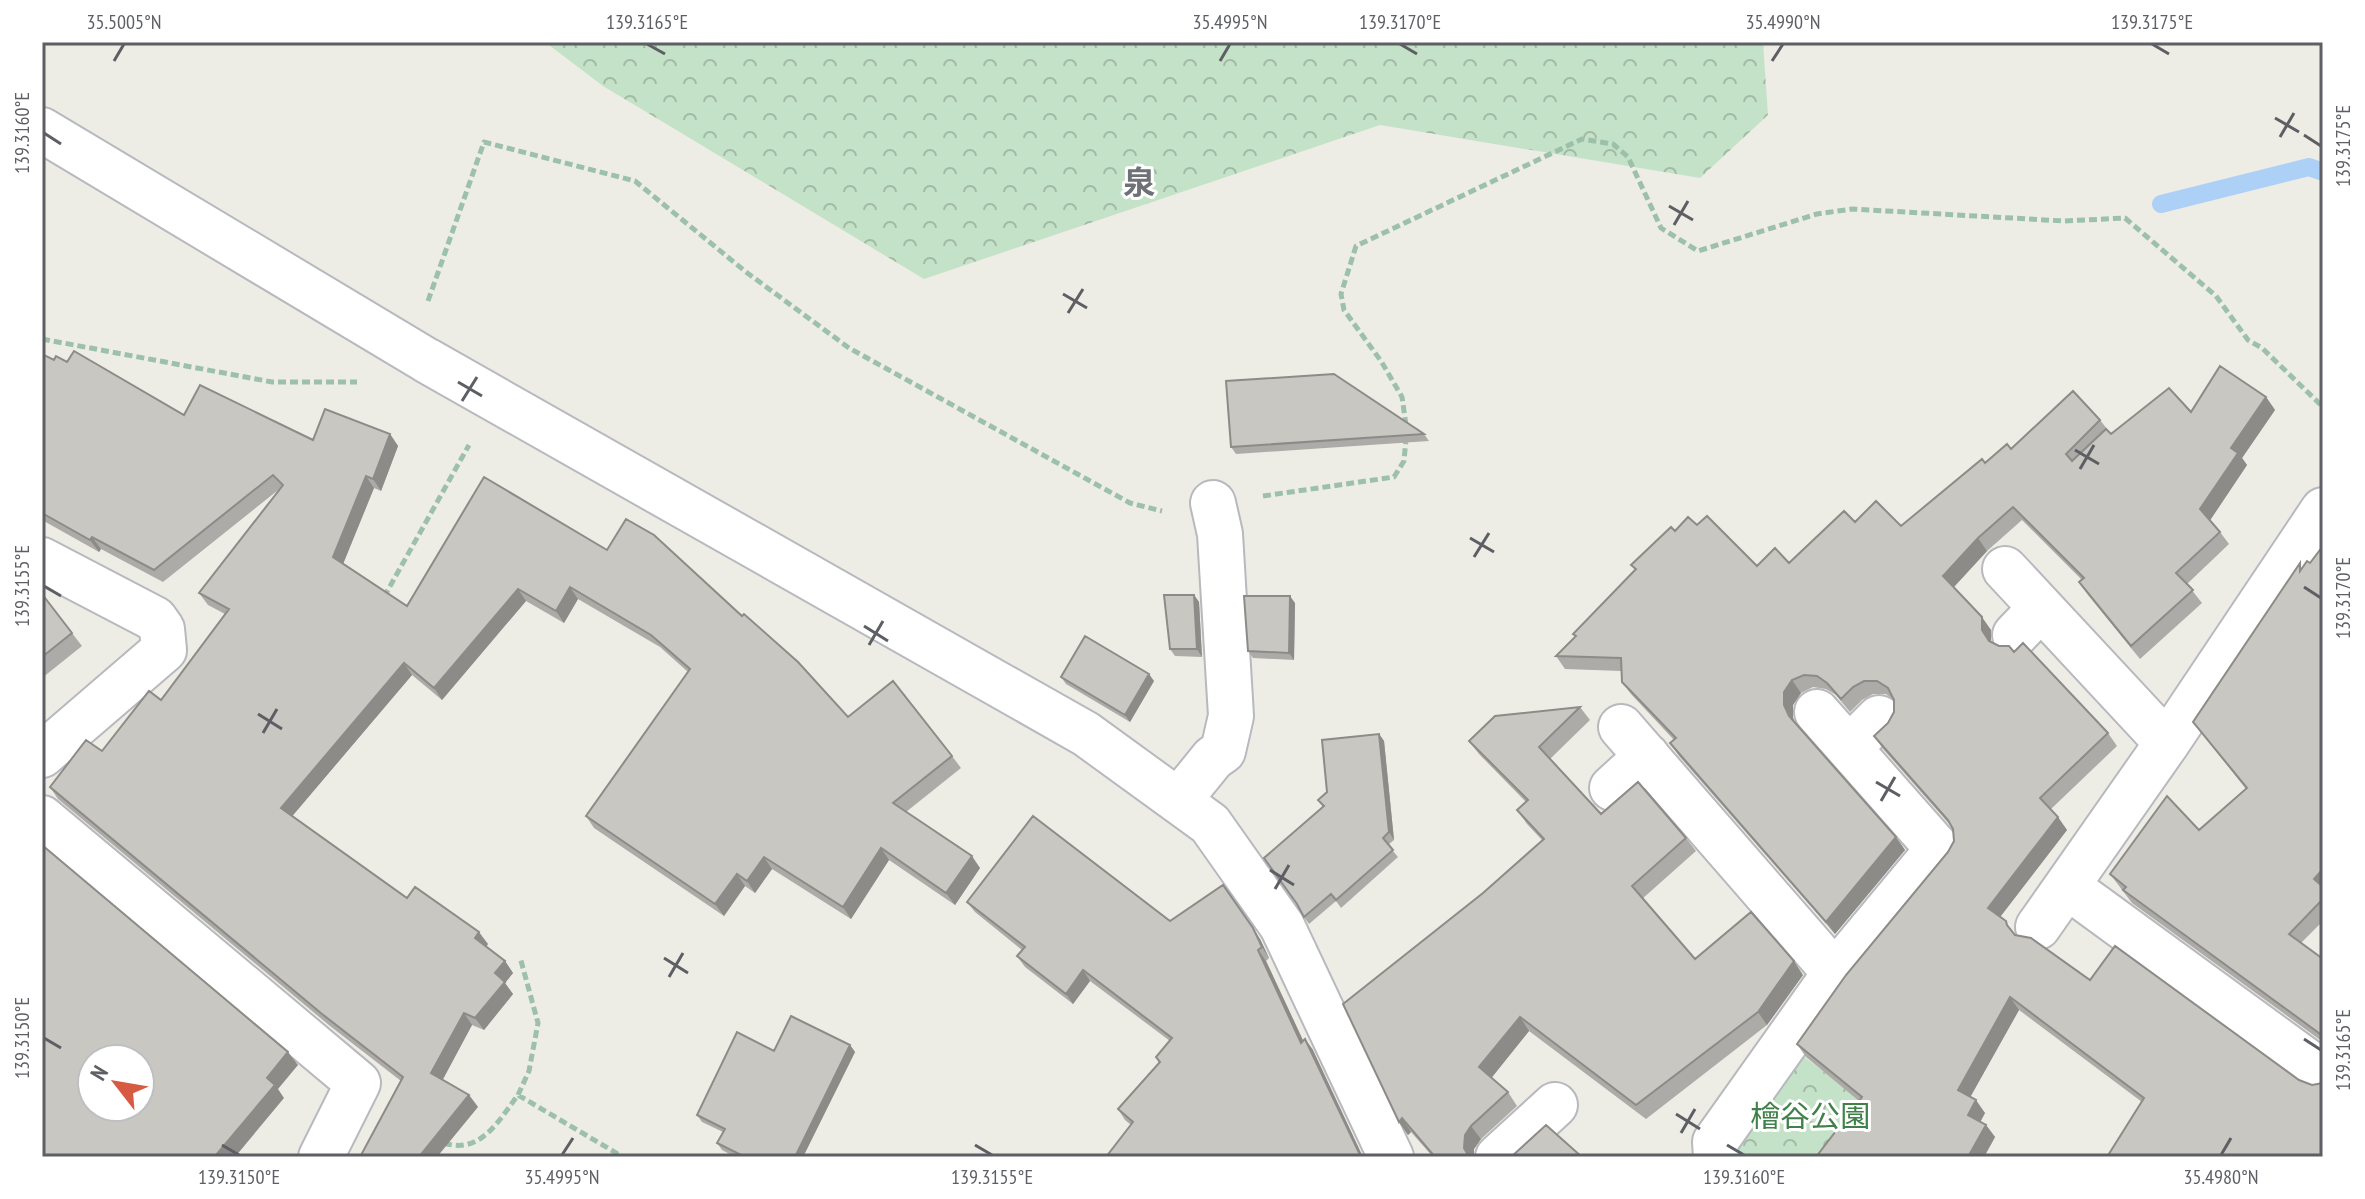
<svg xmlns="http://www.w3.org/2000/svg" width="2365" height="1199" viewBox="0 0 2365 1199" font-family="'PT Sans Narrow','Noto Sans JP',sans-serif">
	<defs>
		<pattern id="forest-crowns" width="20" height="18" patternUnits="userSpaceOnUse" patternTransform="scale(2)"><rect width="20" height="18" fill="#c4e2c7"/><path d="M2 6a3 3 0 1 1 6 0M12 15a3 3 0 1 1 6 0" fill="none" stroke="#a2baa5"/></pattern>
	</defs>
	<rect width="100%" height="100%" fill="#eeede5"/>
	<path fill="url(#forest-crowns)" d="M545 42H1763L1768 115 1700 178 1380 125 924 279 603 86Z
		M1803 1056 1870 1107 1831 1157H1736L1734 1145Z"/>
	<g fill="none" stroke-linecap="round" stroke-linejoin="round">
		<path stroke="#add0f6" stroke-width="18" d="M2161 204 2309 167 2323 172"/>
		<defs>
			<path id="minor" d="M42 130 426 360 1086 734 1210 824 1282 926 1391 1157
				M42 560 155 619 162 629 164 650 42 755
				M2005 569 2167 743
				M2015 635 2041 608
				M1817 712 1938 849 1835 973
				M1621 727 1835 973 1715 1142 1716 1157
				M1849 748 1879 718
				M1612 788 1647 756
				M1178 801 1213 758 1223 751 1231 716 1220 534 1213 503
				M42 818 358 1083 321 1157
				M2068 887 2323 1073
				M2038 927 2167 743 2323 510
				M1498 1157 1555 1105"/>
		</defs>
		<use href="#minor" stroke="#b7b9be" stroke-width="48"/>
		<path stroke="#9dc0ab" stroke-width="5" stroke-dasharray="8 4" stroke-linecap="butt" d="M428 301 484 142 635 181 746 272 849 348 1130 503 1162 511
			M42 339 272 382H357
			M1406 425 1402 397 1381 361 1344 310 1341 294 1356 246 1582 139 1613 144 1628 157 1661 228 1698 251 1817 214 1852 209 2064 221 2125 218 2216 296 2248 340 2262 348 2323 407
			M1263 496 1394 477 1404 461 1406 439
			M384 597 469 445
			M518 1095 529 1071 538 1023 520 957
			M444 1143C481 1155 499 1120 518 1095L623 1157"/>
		<use href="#minor" stroke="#fff" stroke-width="44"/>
	</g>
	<path fill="#adaba7" d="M42 354 54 360 67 362 184 415 313 440 390 434 398 446 381 491 374 488 343 564 407 606 484 477 848 717 952 756 961 768 906 812 980 868 955 905 889 860 851 919 772 869 755 893 745 886 724 916 594 828 586 816 688 672 660 647 578 599 564 623 526 601 442 700 412 675 292 816 407 898 488 944 486 946 505 961 513 973 505 983 513 994 484 1030 472 1025 442 1080 469 1095 478 1107 401 1081 330 1026 58 799 50 787 102 751 161 700 225 614 208 605 199 593 282 487 163 582 101 549 99 552 42 520Z
		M2266 397 2275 410 2242 458 2247 465 2210 520 2220 532 2229 544 2187 584 2202 603 2140 659 2088 595 2079 582 2082 580 2022 520 1987 551 1954 587 1991 630V642L2014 652 2108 733 2117 746 2051 809 2067 830 2000 917 2015 935 2090 980 2299 1080 2142 1102 2019 1010 1970 1097 1985 1113 1980 1122 1986 1125 1995 1137 1984 1157H1816L1859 1101 1806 1057 1797 1044 1948 852 1954 841 1953 829 1951 826 1883 749 1874 736 1888 723 1894 712V700L1886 694H1873L1862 700 1850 712 1836 695 1826 689 1813 687 1801 693 1793 705V718L1795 722 1896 837 1905 850 1835 934 1679 756 1670 743 1674 740 1631 694 1622 682 1621 671 1565 669 1556 656 1576 637 1573 634 1635 570 1631 565 1675 531 1697 525 1757 566 1789 563 1855 522 1901 526 1985 463 2011 449 2100 420 2111 434 2191 412Z
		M1424 434 1429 441 1236 454 1231 447Z
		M2323 546V921L2301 943 2323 959V1042L2132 903 2110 874 2199 830 2246 789 2193 722 2303 566 2310 563Z
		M42 594 82 646 42 678Z
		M1194 595 1199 602 1202 657 1175 656 1170 649Z
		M1295 603 1294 660 1253 658 1248 651Z
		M1061 677 1154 681 1130 722 1066 684Z
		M1580 707 1590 720 1550 759 1601 814 1686 838 1696 851 1642 899 1695 959 1803 975 1767 1025 1646 1119 1529 1031 1491 1078 1508 1092 1517 1106 1481 1139 1474 1149V1157H1433L1411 1132 1408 1135 1399 1122 1483 893 1542 840 1527 824 1517 810 1526 802 1479 754 1469 741Z
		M1379 734 1384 741 1394 840 1388 845 1398 857 1341 908 1336 901 1309 924 1304 917 1323 807 1318 800 1327 792Z
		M967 902 1170 921 1260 939 1269 958 1266 961 1303 1041 1305 1039 1313 1050 1131 1125 1125 1120 1118 1109 1159 1063 1156 1057 1170 1041 1090 981 1073 1004 1025 967 1017 956 1022 950 975 912Z
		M850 1045 855 1052 803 1157H735L722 1150 717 1143 723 1132 702 1122 697 1115 774 1051Z"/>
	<path fill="#8d8b88" d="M2266 397 2275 410 2242 458 2247 465 2209 522 2200 509 2231 448Z
		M390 434 398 446 381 491 373 479Z
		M366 476 374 488 341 569 333 557Z
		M92 537 101 549 99 552 90 540Z
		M1978 538 1987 551 1952 589 1943 576Z
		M570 587 578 599 564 623 556 611Z
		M518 589 526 601 442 700 434 688Z
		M1194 595 1199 602 1202 657 1197 649Z
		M1290 596 1295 603 1294 660 1289 653Z
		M1982 617 1991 630V643L1982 630Z
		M404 663 412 675 289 820 281 808Z
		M1149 674 1154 681 1130 722 1125 715Z
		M1792 680 1801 693 1793 705V718L1798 729 1784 705V692Z
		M1379 734 1384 741 1394 840 1389 832Z
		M2058 817 2067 830 1997 921 1988 908Z
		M1896 837 1905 850 1835 934 1826 922Z
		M881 848 889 860 851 919 843 907Z
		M972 856 980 868 955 905 946 893Z
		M764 857 772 869 755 893 747 881Z
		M2323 869V891L2314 879Z
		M737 874 745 886 724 916 715 904Z
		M1253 928 1260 939 1269 958 1262 947Z
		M479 932 488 944 484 950 475 938Z
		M1258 950 1266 961 1309 1053 1301 1043Z
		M505 961 513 973 505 983 513 994 484 1030 475 1018 495 973Z
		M1794 961 1803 975 1767 1025 1758 1012Z
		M1083 970 1090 981 1073 1004 1066 994Z
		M2010 997 2019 1010 1967 1103 1958 1090Z
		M464 1013 472 1025 440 1085 431 1073Z
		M1520 1017 1529 1031 1489 1081 1479 1067Z
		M1305 1039 1313 1050 1363 1157H1361Z
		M850 1045 855 1052 803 1157H795Z
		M288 1052 298 1065 278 1089 284 1098 235 1157H218L216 1155 267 1078Z
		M469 1095 478 1107 437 1157H419Z
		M1976 1100 1985 1113 1977 1128 1968 1115Z
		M1402 1118 1411 1132 1408 1135 1399 1122Z
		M1986 1125 1995 1137 1984 1157H1968Z
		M1471 1126 1481 1139 1474 1149V1157H1469L1464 1148 1465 1135Z"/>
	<path fill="#c9c7c2" stroke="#8d8b88" stroke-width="2" fill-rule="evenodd" d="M74 351 184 415 200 385 313 440 325 409 390 434 373 479 366 476 333 557 407 606 484 477 607 550 626 519 654 535 742 616 744 614 798 662 848 717 893 681 952 756 893 803 972 856 946 893 881 848 843 907 764 857 747 881 737 874 715 904 586 816 690 669 651 635 570 587 556 611 518 589 434 688 404 663 281 808 407 898 415 887 479 932 475 938 505 961 495 973 505 982 475 1018 464 1013 431 1073 469 1095 419 1157H360L403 1077 322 1014 50 787 86 740 102 751 149 691 161 700 229 609 199 593 283 485 273 475 154 570 92 537 90 540 42 513V354L54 360 56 356 67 362Z
		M2220 366 2266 397 2231 448 2238 453 2200 509 2220 532 2176 573 2193 590 2131 646 2079 582 2084 578 2013 507 1978 538 1943 576 1982 617V630L1989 641 1999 646H2009L2014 652 2023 643 2108 733 2040 798 2058 817 1988 908 2006 921 2007 925 2015 935 2031 938 2090 980 2115 946 2299 1080 2312 1085 2323 1083V1157H2107L2144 1098 2010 997 1958 1090 1976 1100 1968 1115 1986 1125 1968 1157H1816L1862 1097 1797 1044 1846 975 1948 852 1954 841 1953 829 1948 820 1874 736 1888 723 1894 712V700L1888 688 1877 681H1864L1853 687 1841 699 1827 683 1817 676 1804 675 1792 680 1784 692V705L1789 716 1896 837 1826 922 1670 743 1676 738 1622 682 1621 658 1556 656 1576 636 1573 634 1636 569 1631 565 1671 527 1675 531 1688 517 1697 525 1707 516 1757 566 1775 548 1789 563 1844 511 1855 522 1876 501 1901 526 1982 459 1985 463 2007 444 2011 449 2073 391 2100 420 2066 454 2072 461 2106 429 2111 434 2169 388 2191 412Z
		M1334 374 1424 434 1231 447 1226 381Z
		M2323 546V869L2314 879 2323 887V899L2289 934 2323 959V1036L2123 890 2126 887 2110 874 2167 796 2199 830 2247 788 2193 722 2300 563V571L2307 561 2310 563Z
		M42 594 72 633 42 657Z
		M1164 595H1194L1197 649H1170Z
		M1244 596H1290L1289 653 1248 651Z
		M1085 636 1149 674 1125 715 1061 677Z
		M1580 707 1539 747 1601 814 1638 782 1686 838 1632 886 1695 959 1751 912 1794 961 1758 1012 1636 1105 1520 1017 1479 1067 1508 1092 1471 1126 1465 1135 1464 1148 1469 1157H1435L1402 1118 1399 1122 1343 1004 1483 893 1544 839 1517 810 1528 800 1469 741 1495 716Z
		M1379 734 1389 832 1383 838 1393 850 1336 900 1331 894 1304 917 1297 904 1264 858 1324 806 1318 800 1327 792 1322 740Z
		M1033 816 1170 921 1223 885 1253 928 1262 947 1258 950 1301 1043 1305 1039 1361 1157H1106L1133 1122 1118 1109 1160 1062 1156 1057 1172 1038 1083 970 1066 994 1017 956 1025 947 967 902Z
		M42 845 288 1052 267 1078 275 1085 216 1155 219 1157H42ZM92 1059H140V1107H92Z
		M791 1016 850 1045 795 1157H784L780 1155 779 1157H745L717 1143 725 1129 697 1115 737 1032 774 1051Z
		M1546 1125 1582 1157H1511Z"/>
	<path fill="none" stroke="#5d5f64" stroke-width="3" d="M647 44 665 54M1400 44 1417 54M2152 44 2169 54M114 61 124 44M1220 61 1230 44M1772 61 1783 44M2275 118 2299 132M44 133 61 144M2304 135 2321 146M2280 137 2294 113M1669 206 1693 220M1674 225 1688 201M1063 294 1087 308M1068 313 1083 289M458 382 482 396M462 401 477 377M2075 450 2099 464M2080 469 2094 445M1470 538 1494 552M1474 557 1489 533M44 586 61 596M2304 587 2321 598M864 626 888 641M869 645 883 621M258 714 282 729M263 733 277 709M1876 782 1900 796M1881 801 1895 777M1270 870 1294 885M1275 889 1289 865M664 958 688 973M669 977 683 953M44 1038 61 1048M2304 1039 2321 1050M1676 1114 1700 1129M1681 1133 1695 1109M222 1145 239 1155M975 1145 992 1155M1727 1145 1744 1155M562 1155 573 1138M2221 1155 2231 1138"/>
	<g text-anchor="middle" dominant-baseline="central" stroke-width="6" stroke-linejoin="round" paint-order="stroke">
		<g font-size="30" fill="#3f8148" stroke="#fff">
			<text x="1810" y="1115">檜谷公園</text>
		</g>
		<g font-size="32" font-weight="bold" fill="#6e7176" stroke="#fff">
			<text x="1139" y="182">泉</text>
		</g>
	</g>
	<rect width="2365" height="1199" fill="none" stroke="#ffffff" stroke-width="88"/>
	<g transform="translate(116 1083) rotate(301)"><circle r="38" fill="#ffffff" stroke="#bebfc1" stroke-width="2"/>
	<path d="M0-6L14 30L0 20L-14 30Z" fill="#d65b42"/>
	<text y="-12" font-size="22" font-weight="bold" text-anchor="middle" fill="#5d5f64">N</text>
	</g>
	<rect x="44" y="44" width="2277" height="1111" fill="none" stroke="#5d5f64" stroke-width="3"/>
	<g font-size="20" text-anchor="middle" fill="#5d5f64">
		<text x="124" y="29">35.5005°N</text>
		<text x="647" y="29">139.3165°E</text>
		<text x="1230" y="29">35.4995°N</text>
		<text x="1400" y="29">139.3170°E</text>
		<text x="1783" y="29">35.4990°N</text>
		<text x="2152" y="29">139.3175°E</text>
		<text transform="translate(22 133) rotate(-90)" y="7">139.3160°E</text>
		<text transform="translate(2343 146) rotate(-90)" y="7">139.3175°E</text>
		<text transform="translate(22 586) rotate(-90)" y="7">139.3155°E</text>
		<text transform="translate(2343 598) rotate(-90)" y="7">139.3170°E</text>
		<text transform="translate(22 1038) rotate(-90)" y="7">139.3150°E</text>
		<text transform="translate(2343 1050) rotate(-90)" y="7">139.3165°E</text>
		<text x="239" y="1184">139.3150°E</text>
		<text x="562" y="1184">35.4995°N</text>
		<text x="992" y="1184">139.3155°E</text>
		<text x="1744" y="1184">139.3160°E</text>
		<text x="2221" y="1184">35.4980°N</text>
	</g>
</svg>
